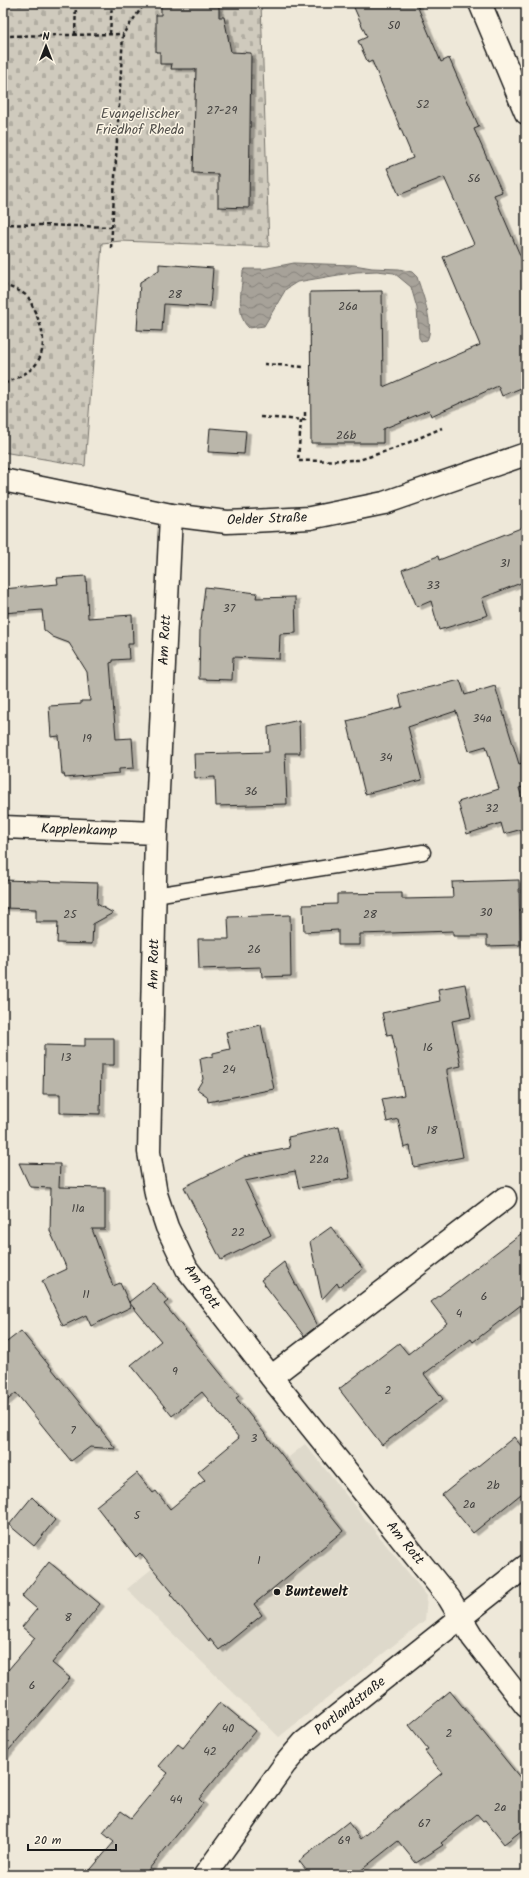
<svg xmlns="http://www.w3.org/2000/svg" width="529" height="1878" viewBox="0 0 529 1878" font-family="Kalam,sans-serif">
	<defs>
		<pattern id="cemetery-stones" width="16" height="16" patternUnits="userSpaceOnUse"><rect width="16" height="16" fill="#cfcabd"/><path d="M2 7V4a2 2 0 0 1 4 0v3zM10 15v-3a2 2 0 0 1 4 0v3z" fill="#b1ada2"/></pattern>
		<pattern id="water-waves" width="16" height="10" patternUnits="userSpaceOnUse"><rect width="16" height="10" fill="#a7a299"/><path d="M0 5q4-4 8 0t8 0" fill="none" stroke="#87837c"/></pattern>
		<filter id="shadow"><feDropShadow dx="4.5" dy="2.5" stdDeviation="0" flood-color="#0004"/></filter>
	</defs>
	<rect width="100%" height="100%" fill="#eee8d9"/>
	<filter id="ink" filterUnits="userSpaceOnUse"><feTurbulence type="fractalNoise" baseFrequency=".025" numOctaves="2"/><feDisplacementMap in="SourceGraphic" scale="8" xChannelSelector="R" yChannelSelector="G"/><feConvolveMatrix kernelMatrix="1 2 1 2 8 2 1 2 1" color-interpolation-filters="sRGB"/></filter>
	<g filter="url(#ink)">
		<path fill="#ded9cb" d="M305 1444 427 1596 425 1620 279 1737 127 1589Z"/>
		<path fill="url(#cemetery-stones)" stroke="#76736c" d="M3 3H261L269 247 121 241 102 243 85 466 3 452Z"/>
		<path fill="url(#water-waves)" stroke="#6f6c67" d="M294 263 354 265 372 268 399 269 412 272 417 277C422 293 435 326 427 340L421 341 419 338 417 308 411 287 394 273 377 271 356 272 297 282 286 289 264 326 249 328C235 316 242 288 243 271L245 269H263Z"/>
		<path fill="#bab6aa" stroke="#1c1c1c" filter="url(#shadow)" d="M173 3H208V6H219V17H224L231 52 251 53 249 208 218 207V174L193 173 196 69H171L172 64H160V52H156V15H161V5H173Z
			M352 3H416L441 62 449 58 479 127 474 129 502 192 494 195 526 269V386L502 396 498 386 431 416 429 410 383 429V443H311L310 292 382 291 383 387 480 345 443 257 474 244 444 177 399 195 387 168 413 158 372 61 368 63 358 41 367 37Z
			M159 264 213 268 210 307 164 304 162 331 137 330 140 282 159 270Z
			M210 428 246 431 244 454 208 452Z
			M526 526V581L482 598 488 615 439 630 431 601 417 607 402 570 438 556 439 560Z
			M86 576 88 618 132 615 133 644H128L129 659 113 660V662L110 663 116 739 132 738 134 768 119 769V773L65 778 64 774H62L59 736 51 737 49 706 81 704V701H90L87 672 69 643 53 637 44 630 42 610 3 613V589L58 584 57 578Z
			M205 587 257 593 256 598 295 597 296 633 280 634 279 659 233 657 232 680 199 679 200 630Z
			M460 680 465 695 495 686 519 764 526 762V786L519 788 526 811V828L504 834 501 823 467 834 458 802 499 789 486 746 469 751 456 711 408 727 422 780 365 794 347 721 402 707 399 695Z
			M299 720 300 753H285L287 804 216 806 215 777 195 778 194 754 269 752 268 727Z
			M3 880 98 883 97 904 113 913 93 924 92 944 57 943 58 922H36V909L3 908Z
			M519 880 520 945 487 946V936H453V931L360 934V945H338V930L304 932 303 905 337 904V894L402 893V899L453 898 452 882Z
			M290 915 291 976 262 977 261 967 199 969 198 939H229L228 917Z
			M465 984 471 1017 452 1021 461 1066 447 1069V1072L463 1157 414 1167 410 1146 404 1148 398 1119 387 1122 382 1099 404 1095 392 1034 387 1035 382 1013 440 1001 438 989Z
			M261 1025 274 1089 208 1102 207 1096 197 1089 203 1079 200 1059 213 1056V1053L230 1049 226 1032Z
			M85 1038H114V1065H101L100 1114 60 1113V1094H43L44 1045 85 1046Z
			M339 1126 350 1178 299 1188 295 1171 245 1181 271 1235 221 1260 184 1187 244 1157 290 1148 288 1137Z
			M19 1163 60 1164 59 1187 105 1188V1229H92L113 1286 120 1283 131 1307 91 1326 86 1315 63 1326 42 1281 67 1269 50 1231 51 1188 30 1187Z
			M331 1227 363 1269 339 1287 337 1283 322 1299 310 1242Z
			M526 1230V1301L473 1342 471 1339 424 1374 443 1399 382 1445 339 1389 399 1343 408 1354 447 1323 431 1302Z
			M284 1262 317 1326 304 1336 261 1280Z
			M153 1283 168 1301 164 1304 239 1396 236 1398 343 1531 254 1604 262 1615 219 1650 210 1639 209 1641 170 1594 172 1592 140 1553 136 1557 96 1506 137 1473 153 1493 156 1491 170 1509 205 1480 198 1472 239 1438 202 1392 172 1416 131 1365 161 1341 129 1302Z
			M21 1331 87 1412 116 1449 90 1447 71 1461 16 1393 3 1404V1345Z
			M514 1437 526 1452V1490L473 1533 442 1495Z
			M32 1497 55 1520 34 1546 9 1525Z
			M49 1562 100 1604 52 1663 70 1678 3 1757V1676L35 1638 22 1627 37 1609 22 1596Z
			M450 1691 526 1785V1827L504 1844 485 1820 483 1821 477 1814 441 1843 443 1845 416 1863 398 1841 355 1875H310L299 1861 348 1822 361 1839 442 1773 425 1751 428 1749 409 1725Z
			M220 1702 255 1731 199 1799 203 1803 144 1875H86L114 1842 103 1833 121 1811 131 1818 168 1773 159 1766 178 1744 183 1748Z"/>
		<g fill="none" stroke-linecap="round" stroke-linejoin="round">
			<defs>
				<path id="service" d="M155 895 423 852"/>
				<path id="minor" d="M480 3 526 113
					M171 515 156 833 149 1152 156 1194 167 1227 187 1269 275 1382 449 1598 473 1638 526 1706
					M3 827 156 833
					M271 1377 505 1198
					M205 1875 285 1764 304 1742 526 1566"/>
				<path id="tertiary" d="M3 480 171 515 227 522 251 521 310 518 384 503 526 454"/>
			</defs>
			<use href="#service" stroke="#1c1c1c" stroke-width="17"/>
			<use href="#minor" stroke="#1c1c1c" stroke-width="25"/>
			<use href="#tertiary" stroke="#1c1c1c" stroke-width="25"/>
			<path stroke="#1c1c1c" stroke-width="2.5" stroke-dasharray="4 3" stroke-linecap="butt" d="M110 34 112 3
				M75 35 76 3
				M3 36 123 34
				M3 224 112 227
				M111 248 123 34 145 3
				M3 285C10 287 22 291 28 297 30 299 32 305 33 308 42 325 48 345 37 363 30 373 13 380 3 384
				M264 364 304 367
				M260 417 305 420V410
				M301 420 298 461 359 460 396 448 442 428"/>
			<use href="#service" stroke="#fcf5e5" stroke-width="14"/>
			<use href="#minor" stroke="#fcf5e5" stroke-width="22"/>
			<use href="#tertiary" stroke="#fcf5e5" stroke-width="22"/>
		</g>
	</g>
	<circle fill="#1c1c1c" stroke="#fcf5e5" stroke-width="1.5" cx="277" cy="1592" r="4"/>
	<g text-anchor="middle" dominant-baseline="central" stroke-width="3" stroke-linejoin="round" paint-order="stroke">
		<g font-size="12" fill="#444240">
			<text x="394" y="25">50</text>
			<text x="423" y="104">52</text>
			<text x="222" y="110">27-29</text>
			<text x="474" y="178">56</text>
			<text x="175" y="294">28</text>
			<text x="348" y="306">26a</text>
			<text x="346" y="435">26b</text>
			<text x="505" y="563">31</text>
			<text x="433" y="585">33</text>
			<text x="229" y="608">37</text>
			<text x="482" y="718">34a</text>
			<text x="87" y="738">19</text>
			<text x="386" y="757">34</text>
			<text x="251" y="791">36</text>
			<text x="492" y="808">32</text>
			<text x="486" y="912">30</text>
			<text x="70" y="914">25</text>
			<text x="370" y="914">28</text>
			<text x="254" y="949">26</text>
			<text x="428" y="1047">16</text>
			<text x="66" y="1057">13</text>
			<text x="229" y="1069">24</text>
			<text x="432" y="1130">18</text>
			<text x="319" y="1159">22a</text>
			<text x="78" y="1208">11a</text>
			<text x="238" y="1232">22</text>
			<text x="86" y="1294">11</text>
			<text x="484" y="1296">6</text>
			<text x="459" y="1313">4</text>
			<text x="175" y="1371">9</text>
			<text x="388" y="1390">2</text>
			<text x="73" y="1430">7</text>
			<text x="254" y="1438">3</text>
			<text x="493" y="1485">2b</text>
			<text x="469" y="1504">2a</text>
			<text x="137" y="1515">5</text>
			<text x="259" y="1560">1</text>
			<text x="68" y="1617">8</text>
			<text x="32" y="1685">6</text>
			<text x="228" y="1728">40</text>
			<text x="449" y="1733">2</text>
			<text x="210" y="1751">42</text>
			<text x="176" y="1799">44</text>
			<text x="500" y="1807">2a</text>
			<text x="424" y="1823">67</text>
			<text x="344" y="1840">69</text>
		</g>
		<g font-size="14" fill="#52504c" stroke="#fcf5e5">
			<text x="140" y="114">Evangelischer<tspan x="140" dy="16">Friedhof Rheda</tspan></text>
		</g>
		<g font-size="14" fill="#1c1c1c" stroke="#fcf5e5">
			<text transform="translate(267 519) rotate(-2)">Oelder Straße</text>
			<text transform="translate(165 640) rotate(-87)">Am Rott</text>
			<text transform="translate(79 830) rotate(2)">Kapplenkamp</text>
			<text transform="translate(154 964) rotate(-89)">Am Rott</text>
			<text transform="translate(202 1287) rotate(54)">Am Rott</text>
			<text transform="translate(405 1543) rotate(51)">Am Rott</text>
			<text transform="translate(350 1706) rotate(-38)">Portlandstraße</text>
		</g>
		<g font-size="14" font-weight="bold" fill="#1c1c1c" stroke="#fcf5e5" text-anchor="start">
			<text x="285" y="1592">Buntewelt</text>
		</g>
	</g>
	<rect width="529" height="1878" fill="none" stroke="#fcf5e5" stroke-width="16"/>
	<rect x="8" y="8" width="513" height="1862" fill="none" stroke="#1c1c1c" stroke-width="1.5" filter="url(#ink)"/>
	<g transform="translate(46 46)" stroke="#fcf5e5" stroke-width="3" paint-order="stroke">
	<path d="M0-3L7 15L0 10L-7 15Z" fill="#1c1c1c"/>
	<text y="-6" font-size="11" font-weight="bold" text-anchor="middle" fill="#1c1c1c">N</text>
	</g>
	<path d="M28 1844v6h88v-6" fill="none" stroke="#1c1c1c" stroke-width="2"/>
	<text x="34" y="1844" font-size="12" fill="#1c1c1c" stroke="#fcf5e5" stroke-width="3" paint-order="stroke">20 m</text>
</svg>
